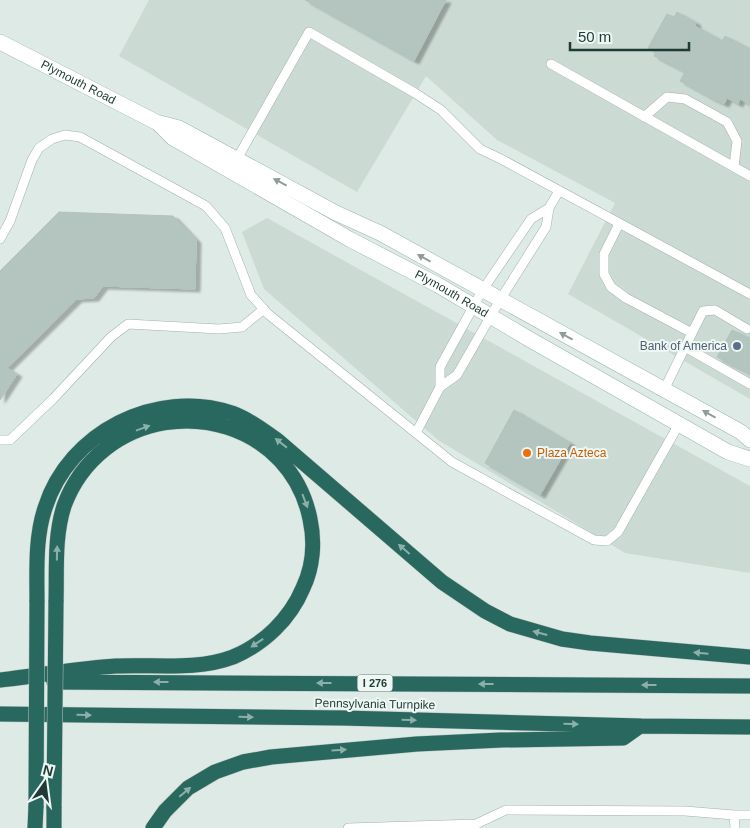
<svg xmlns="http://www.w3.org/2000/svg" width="750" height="828" viewBox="0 0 750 828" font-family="Arial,sans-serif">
	<defs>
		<filter id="shadow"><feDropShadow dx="5" dy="3" stdDeviation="1" flood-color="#0004"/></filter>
	</defs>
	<rect width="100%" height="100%" fill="#deeae5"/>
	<path fill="#ccdad4" d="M149 0H750V399L568 294 615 203 497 140 426 76 357 192 119 56Z
		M267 218 750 486V573L625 553 438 440 264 289 242 232Z"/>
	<path fill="#b3c5be" stroke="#b0c4bd" filter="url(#shadow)" d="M305 0H446L414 61Z
		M677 12 696 23 695 26 722 41 725 36 750 49V105L740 99 738 104 727 98 724 104 711 98 680 81 685 72 654 56 656 52 648 48 667 14 674 17Z
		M59 212 173 216 196 240 195 289 103 286 94 298 77 299 7 368 17 374 0 400V271Z
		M732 330 750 338V374L717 357Z
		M514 410 570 443 540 495 485 463Z"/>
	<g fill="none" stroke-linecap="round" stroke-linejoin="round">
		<defs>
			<path id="service" d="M551 64 750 176
				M644 117 667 97 685 99 727 122 737 141 734 167
				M237 159 309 32 415 93 441 110 480 149 501 159 750 294
				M619 224 604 254V274L611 287 626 298 692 333 664 390
				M0 239 10 221 32 160 39 148 52 139 65 135 80 137 206 206 225 228 251 295 268 314 452 462 594 540 607 541 618 532 679 424
				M692 333 703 311 715 310 747 329
				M685 347 750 384
				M440 387V367L482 291 531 219 549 208
				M416 433 440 387 457 375 500 300 546 227 549 208 559 191
				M0 440H10L53 399 111 337 128 324 219 329 242 327 264 309
				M734 815 735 828
				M348 828 476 824
				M475 828 476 824 506 810 685 811 734 815H750"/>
			<g id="secondary">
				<path id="s1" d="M0 42 156 122 179 128 336 213 380 233 741 432 750 440"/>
				<path id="s2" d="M159 124 173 138 351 240 438 285 529 339 728 452 750 459"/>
			</g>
			<path id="motorway" d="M37 602C37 571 35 538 45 508 69 432 156 388 232 413 248 419 263 430 277 440L442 582 485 611 510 624 562 639 590 643 750 657
				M0 680C38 676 78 668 116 666 154 664 196 671 233 657 264 644 290 619 303 588 313 567 315 542 310 519 291 425 178 392 105 449 86 464 72 484 64 506 54 537 57 570 56 602
				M54 682 750 686
				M0 714 343 718 640 726 750 727
				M35 828 36 806
				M54 828V807
				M153 828 165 811 188 788 215 772 243 762 271 757 417 744 501 740 623 738 640 726"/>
		</defs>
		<use href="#service" stroke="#a1b2ad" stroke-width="10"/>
		<use href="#secondary" stroke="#9cb7ae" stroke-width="16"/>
		<use href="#motorway" stroke="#bcc4c2" stroke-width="16"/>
		<use href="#service" stroke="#fff" stroke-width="9"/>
		<use href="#secondary" stroke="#fff" stroke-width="15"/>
		<use href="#motorway" stroke="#29685f" stroke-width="15"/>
		<defs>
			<path id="motorway-bridge" d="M36 806 37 602
				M54 807 56 602"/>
		</defs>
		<use href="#motorway-bridge" stroke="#bcc4c2" stroke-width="16" stroke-linecap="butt"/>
		<use href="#motorway-bridge" stroke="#29685f" stroke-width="15"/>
	</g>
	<defs><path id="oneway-solid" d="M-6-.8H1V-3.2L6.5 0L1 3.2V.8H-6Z" transform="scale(1.25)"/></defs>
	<g fill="#8e9d9a">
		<use href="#oneway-solid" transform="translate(280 182) rotate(-152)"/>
		<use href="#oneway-solid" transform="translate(424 258) rotate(-151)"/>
		<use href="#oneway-solid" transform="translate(566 336) rotate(-151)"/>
		<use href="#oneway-solid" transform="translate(709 414) rotate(-151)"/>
	</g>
	<g fill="#8cb0a9">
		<use href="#oneway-solid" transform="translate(143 428) rotate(-20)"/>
		<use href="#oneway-solid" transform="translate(281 443) rotate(-142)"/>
		<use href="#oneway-solid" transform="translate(305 501) rotate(69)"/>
		<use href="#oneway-solid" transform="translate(404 549) rotate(-139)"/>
		<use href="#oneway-solid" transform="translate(57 553) rotate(-89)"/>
		<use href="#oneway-solid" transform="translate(540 633) rotate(-165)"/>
		<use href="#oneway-solid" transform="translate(257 643) rotate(146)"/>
		<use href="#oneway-solid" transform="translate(701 653) rotate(-175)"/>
		<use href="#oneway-solid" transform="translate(161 682) rotate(-180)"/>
		<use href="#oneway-solid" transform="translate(324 683) rotate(-180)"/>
		<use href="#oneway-solid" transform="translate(486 684) rotate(-180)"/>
		<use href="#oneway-solid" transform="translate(649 685) rotate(-180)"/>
		<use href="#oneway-solid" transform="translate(84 715) rotate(1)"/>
		<use href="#oneway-solid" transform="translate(246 717) rotate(1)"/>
		<use href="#oneway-solid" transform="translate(409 720) rotate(1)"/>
		<use href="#oneway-solid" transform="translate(571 724) rotate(1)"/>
		<use href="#oneway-solid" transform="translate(339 750) rotate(-4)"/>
		<use href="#oneway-solid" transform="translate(185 792) rotate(-40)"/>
	</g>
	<circle fill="#5c6f8a" stroke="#eef7f3" stroke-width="2" cx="737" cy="346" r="5"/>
	<circle fill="#e8710a" stroke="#eef7f3" stroke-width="2" cx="527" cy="453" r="5"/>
	<g text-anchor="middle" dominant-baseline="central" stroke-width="4" stroke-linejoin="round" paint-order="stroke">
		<rect fill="#eef7f3" stroke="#5c736e" stroke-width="1" x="357.5" y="674.5" width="35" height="17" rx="4"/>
		<g font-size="11" font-weight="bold" fill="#1e3b35">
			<text x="375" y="683">I 276</text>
		</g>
		<g font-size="12" fill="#1e3b35" stroke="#eef7f3">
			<text stroke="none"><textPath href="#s1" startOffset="88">Plymouth Road</textPath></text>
			<text stroke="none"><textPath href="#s2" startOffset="339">Plymouth Road</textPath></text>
			<text transform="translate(375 704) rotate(1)">Pennsylvania Turnpike</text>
		</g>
		<g font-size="12" fill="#4e5e75" stroke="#eef7f3" text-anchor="end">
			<text x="727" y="346">Bank of America</text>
		</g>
		<g font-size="12" fill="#c56008" stroke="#eef7f3" text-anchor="start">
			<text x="537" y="453">Plaza Azteca</text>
		</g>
	</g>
	<g transform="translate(45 783) rotate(14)" stroke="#eef7f3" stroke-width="4" paint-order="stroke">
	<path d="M0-4L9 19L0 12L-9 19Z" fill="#1e3b35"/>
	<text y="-8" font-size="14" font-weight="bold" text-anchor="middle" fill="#1e3b35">N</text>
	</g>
	<path d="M570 42v8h119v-8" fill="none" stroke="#1e3b35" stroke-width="2.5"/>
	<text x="578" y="42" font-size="15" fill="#1e3b35" stroke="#eef7f3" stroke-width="4" paint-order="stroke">50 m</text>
</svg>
